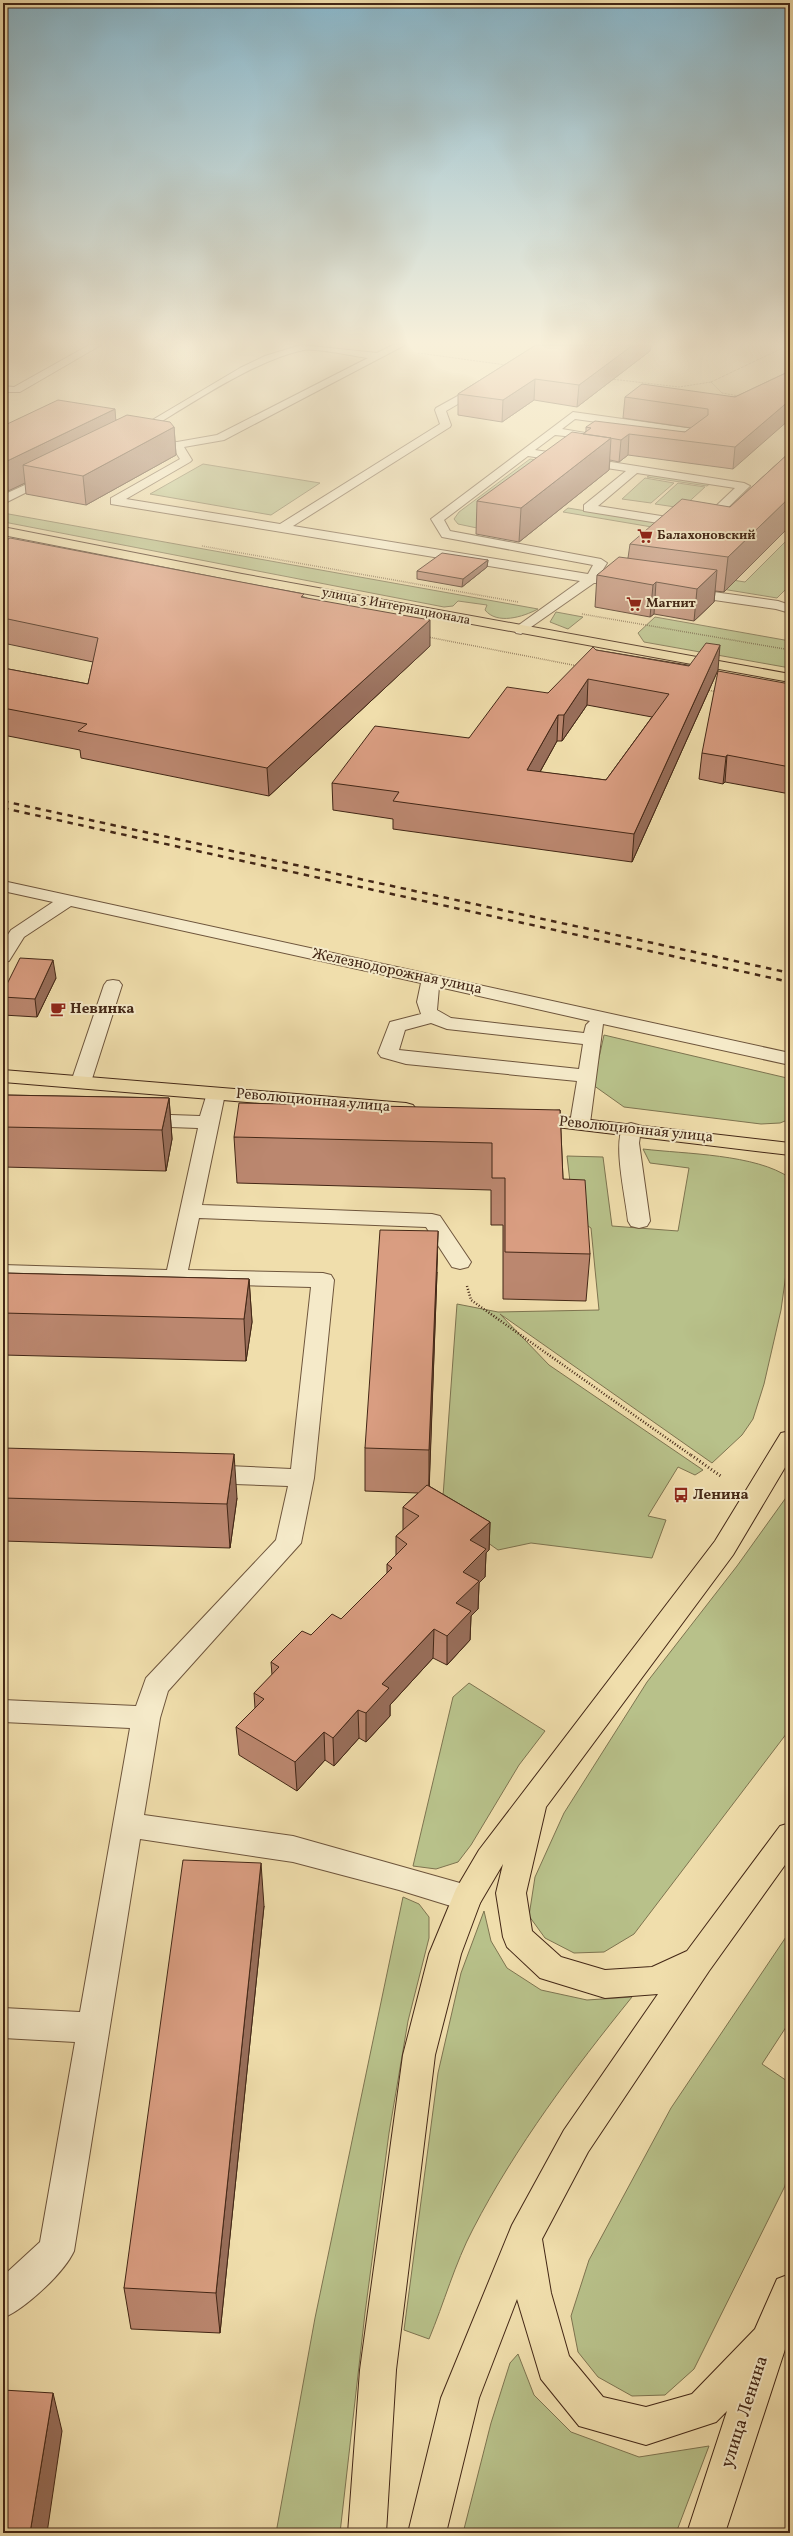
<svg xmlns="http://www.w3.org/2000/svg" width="793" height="2536" viewBox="0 0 793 2536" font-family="Vollkorn,serif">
	<rect width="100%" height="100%" fill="#f0deac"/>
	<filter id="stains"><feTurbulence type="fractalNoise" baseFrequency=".005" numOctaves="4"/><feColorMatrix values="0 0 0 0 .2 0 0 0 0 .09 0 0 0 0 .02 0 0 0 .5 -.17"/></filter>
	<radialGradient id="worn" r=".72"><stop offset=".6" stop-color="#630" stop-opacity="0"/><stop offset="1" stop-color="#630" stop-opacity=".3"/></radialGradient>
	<path fill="#b8c18a" stroke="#7e7450" d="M530 459 565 464 477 528 458 524 454 519 459 512Z
		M203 464 320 483 271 515 150 494Z
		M652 474 711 483 707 486 647 477Z
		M645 478 674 483 651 503 622 499Z
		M678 483 705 487 682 508 655 504Z
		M568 508 714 532 723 539 563 512Z
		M3 513 538 609C523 617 497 625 485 610L487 605 458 601 453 606 444 607 4 522Z
		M790 537V585L777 598 612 571 621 562 745 582Z
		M556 612 583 617 568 629 550 622Z
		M655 617 790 641V668L644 642 638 633Z
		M604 1035 787 1078 790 1079V1119L780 1123 761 1124 624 1107 593 1085Z
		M643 1149C685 1154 756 1154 790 1178V1245L781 1310 764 1384 753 1419 742 1435 712 1463 500 1314 549 1365 703 1470 695 1475 678 1467 648 1516 666 1520 652 1558 531 1543 498 1550 442 1510 457 1304 498 1312 599 1310 591 1228 574 1217 567 1156 603 1157 612 1226 678 1231 689 1168 650 1163Z
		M790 1492V1729L634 1934 604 1952 574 1953 545 1938 529 1916 535 1877 564 1813 647 1682 737 1566Z
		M469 1683 545 1731 519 1765 471 1845 458 1862 436 1869 413 1866 453 1697Z
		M403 1897 419 1904 429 1917V1938L408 2021 389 2133 365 2313 340 2533H276L315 2318Z
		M484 1911 491 1941 507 1968 541 1990 587 2000 632 1997C573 2070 516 2146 473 2229 455 2263 444 2303 429 2339L404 2330 438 2073 461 1973Z
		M790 1931V2021L762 2064 790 2083V2159L785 2186 694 2369 665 2395 632 2396 598 2377 578 2352 571 2316 589 2260 671 2108Z
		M518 2354 534 2395 571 2432 639 2457 709 2446 676 2533H463L491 2423 510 2363Z"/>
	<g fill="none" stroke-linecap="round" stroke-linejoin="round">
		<defs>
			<path id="minor" d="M89 345H101L20 392H3V386L14 387Z
				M301 345 377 353 393 345H405L224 440 184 447 192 460 190 462 126 499 280 524 440 424 435 410 436 408 483 382 487 383V387L446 411 451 425 450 427 293 526 588 574 593 565 442 537 431 519 573 412 701 430 706 433 690 446 684 443 692 435 575 419 562 429 603 436V440L555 435 535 450 744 483 750 486 706 529 702 530 584 511V505L626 471 528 456 444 520 450 531 601 559 607 563 599 576 605 580 604 583H594L521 634 516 633 514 630 516 627 580 581 111 504V498L180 459 173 448 141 442V438L177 442 217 435 368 358C353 356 318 348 304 350 253 360 182 410 136 437L132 438 127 435 240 368 265 356ZM637 473 735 488 699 522 598 506Z
				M51 473 57 476 55 478 3 504V495Z
				M685 588 778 601 790 605V613L776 609 680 595 678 592Z
				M3 881 790 1053V1065L603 1024 590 1123 587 1127H573L570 1123 577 1081 406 1064 381 1057 378 1053 390 1022 421 1014 417 1002 421 983 71 906 24 937 9 961 3 962V942L11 930 53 902 3 891ZM439 987 590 1021 586 1025 584 1033 451 1018 437 1010ZM431 1023 447 1029 583 1044 579 1069 399 1050 405 1030Z
				M113 980 119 981 122 985 91 1082 88 1086H74L71 1082 104 985 107 981Z
				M215 1088 222 1090 225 1094 202 1205 432 1214 440 1216 471 1262 468 1267 460 1269 452 1267 426 1227 199 1218 188 1270 323 1273 331 1275 334 1280 314 1478 301 1543 168 1691 160 1718 144 1815 293 1836 467 1885 478 1889 482 1898 478 1907 467 1911 399 1890 293 1862 140 1839 74 2251C64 2273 25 2309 3 2318V2276L40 2242 75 2042 3 2038V2008L80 2012 130 1728 3 1722V1700L136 1706 146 1678 276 1540 288 1486 206 1483 197 1480 194 1474 197 1468 206 1465 291 1469 311 1287 3 1279V1265L167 1270 198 1128 142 1126 135 1124 132 1120 135 1116 142 1114 200 1116 208 1090Z
				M631 1123 638 1125 641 1129 639 1143 650 1221 647 1226 639 1228 631 1226 628 1221C626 1199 612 1142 624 1125Z"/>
			<path id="major" d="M3 527 242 574 790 674V682L242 582 3 535Z
				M3 1070 406 1103 413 1105 416 1109 413 1113 406 1115 3 1082Z
				M530 1113 790 1143V1155L523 1123 520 1119 523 1115Z
				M790 1431V1459L733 1555 546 1807 526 1893 532 1931 561 1957 605 1970 652 1967 687 1951 780 1826 790 1823V1858L709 1971 588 2152 542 2239 551 2293 569 2356 603 2397 646 2407 692 2394 755 2329 777 2279 790 2274V2334L725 2533H687L727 2411 716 2422 646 2445 579 2426 541 2379 517 2299 479 2398 446 2533H408L441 2398 512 2225 564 2130 658 1994 605 1998 540 1978 507 1947 503 1937 496 1893 503 1864 480 1903 461 1954 435 2055 396 2370 386 2533H348L360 2370 403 2055 429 1954 456 1889 479 1850 715 1541 781 1433Z"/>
		</defs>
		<use href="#minor" stroke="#6e553c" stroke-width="2"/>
		<use href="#major" stroke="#432716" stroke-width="2"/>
		<path stroke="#432716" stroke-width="1" stroke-dasharray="0.5 1" stroke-linecap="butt" d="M418 353 506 365
			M611 379 679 387 711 382
			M739 396 722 393 711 382 789 345"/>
		<path stroke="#432716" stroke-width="1.5" stroke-dasharray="0.5 1.5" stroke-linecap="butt" d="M202 546 518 602
			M582 614 790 650
			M428 637 578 666
			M707 690 718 692"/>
		<path stroke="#432716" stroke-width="2.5" stroke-dasharray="1 2" stroke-linecap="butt" d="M467 1286 471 1300 692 1456"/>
		<path stroke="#432716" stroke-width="3" stroke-dasharray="1 2.5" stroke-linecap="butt" d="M691 1455 722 1477"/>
		<use href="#minor" fill="#f5eac9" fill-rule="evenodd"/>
		<use href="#major" fill="#f0deac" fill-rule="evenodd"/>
		<path stroke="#432716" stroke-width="2.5" stroke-dasharray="5.5 5.5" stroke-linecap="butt" d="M3 801 790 973
			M3 808 790 982"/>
	</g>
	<path fill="#bb876f" stroke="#432716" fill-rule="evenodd" d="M536 345H651L650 351 577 407 534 400 502 422 458 415V394Z
		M790 371 733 469 628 455 619 462 610 460 609 470 519 542 476 534 477 501 583 434 586 431V427L685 432 691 428 623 418 625 397H735Z
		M116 420 174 427 176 455 86 505 26 494 25 483 8 491 3 490V426Z
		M790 452 724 592 715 591 714 602 694 621 654 614 650 617 595 607 597 575 628 558 630 544 730 507Z
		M3 542 304 597 430 646 269 796 81 758 80 750 3 735V668L88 684 93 662 3 643Z
		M488 560 487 567 462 587 417 579V571Z
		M596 650 718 670 632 862 393 829V819L333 810 332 783 469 738 548 693ZM587 705 652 717 606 780 540 772 557 741H562Z
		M790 684V794L725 782 723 784 699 779 702 753Z
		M56 978 37 1017 3 1015V992Z
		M3 1095 169 1098 172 1139 166 1171 3 1167Z
		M560 1110 563 1179 590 1254 586 1301 503 1299V1225H491V1190L237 1183 234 1137Z
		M437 1272 429 1486 490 1522 489 1550 486 1553 485 1577 479 1583 478 1609 471 1616 470 1640 447 1665 433 1658 390 1705V1716L366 1742 359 1738 334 1766 325 1760 297 1791 239 1755 236 1727 255 1708 254 1693 272 1675 271 1662 311 1635 341 1619 387 1573V1564L396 1555V1536L403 1530V1507L418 1493 365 1491V1448Z
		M3 1273 249 1279 252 1322 246 1361 3 1355Z
		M3 1448 237 1498 230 1548 3 1541Z
		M264 1906 220 2333 131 2329 124 2288Z"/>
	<path fill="#986e5a" stroke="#432716" d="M633 345H651L650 351 577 407 579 385Z
		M535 379 534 400 502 422 503 400Z
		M790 400V419L733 469 735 447Z
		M115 409 117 437 23 465 25 483 8 491 5 462Z
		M174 427 176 455 86 505 83 476Z
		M629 434 628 455 619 462 621 440Z
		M611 438 609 470 519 542 521 508Z
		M790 497V526L724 592 728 557Z
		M488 560 487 567 462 587 463 579Z
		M717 570 714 602 694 621 697 589Z
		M656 582 654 614 650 617 653 585Z
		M430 620V646L269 796 267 768Z
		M720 645 718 670 632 862 634 834Z
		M588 679 587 705 562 741 564 715Z
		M558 715 557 741 526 797 527 770Z
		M727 755 725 782 723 784 726 757Z
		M53 960 56 978 37 1017 35 999Z
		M169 1098 172 1139 166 1171 162 1130Z
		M438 1231 437 1272 429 1493V1450Z
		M249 1279 252 1322 246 1361 244 1319Z
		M234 1454 237 1498 230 1548 227 1504Z
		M490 1522 489 1550 486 1553 485 1577 479 1583 478 1609 471 1616 470 1640 447 1665V1636L456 1603 470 1540Z
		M434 1629 433 1658 390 1705V1716L366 1742V1713L382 1684Z
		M358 1710 359 1738 334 1766 333 1738Z
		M324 1732 325 1760 297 1791 295 1762Z
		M261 1863 264 1906 220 2333 216 2293Z
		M53 2393 62 2431 47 2533H30Z"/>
	<path fill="#d99d81" stroke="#432716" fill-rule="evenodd" d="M536 345H633L579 385 535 379 503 400 458 394Z
		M790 371V400L735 447 629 434 621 440 610 438H611L583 434 591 428 586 427 595 421 685 432 708 415V409L625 397 642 384 735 397Z
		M58 400 115 409 5 462H3V426Z
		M127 415 170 422 174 427 83 476 23 465Z
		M572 432 611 438 521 508 477 501Z
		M790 452V497L728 557 630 544 682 499 730 507Z
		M10 538 304 594 301 597 430 620 267 768 78 731 87 724 3 708V668L88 684 98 638 3 618V542Z
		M442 553 488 560 463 579 417 571Z
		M619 557 717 570 697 589 656 582 653 585 597 575Z
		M706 643 720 645 634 834 393 801 399 792 332 783 375 726 469 738 507 687 548 693 593 647 596 650 689 666ZM588 679 669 694 606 780 527 770 558 715H564Z
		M718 671 790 684V767L727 755 726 757 702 753Z
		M20 958 53 960 35 999 3 997V992Z
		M3 1095 169 1098 162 1130 3 1127Z
		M239 1103 560 1110 563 1179 585 1180 590 1254 505 1252V1178H492V1143L234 1137Z
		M380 1230 438 1231 429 1450 365 1448Z
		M3 1273 249 1279 244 1319 3 1313Z
		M3 1448 234 1454 227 1504 3 1498Z
		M427 1485 490 1522 470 1540 486 1549 463 1572 479 1581 456 1603 471 1611 447 1636 434 1629 382 1684 389 1688 366 1713 358 1710 333 1738 324 1732 295 1762 236 1727 264 1699 254 1693 279 1667 271 1662 302 1631 311 1635 332 1614 341 1619 392 1568 387 1564 407 1544 396 1536 419 1516 403 1507Z
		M183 1860 261 1863 216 2293 124 2288Z
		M3 2390 53 2393 30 2533H3Z"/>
	<linearGradient id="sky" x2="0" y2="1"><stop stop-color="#89b8cd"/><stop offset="0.49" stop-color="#f8f0da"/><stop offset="1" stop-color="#f8f0da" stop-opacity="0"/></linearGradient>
	<rect width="793" height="700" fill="url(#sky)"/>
	<defs>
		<symbol id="supermarket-bare" viewBox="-9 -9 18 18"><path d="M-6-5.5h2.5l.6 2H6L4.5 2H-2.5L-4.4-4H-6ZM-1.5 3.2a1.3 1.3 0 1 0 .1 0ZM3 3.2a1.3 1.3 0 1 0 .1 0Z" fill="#8f2418" stroke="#f5eac9" stroke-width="2.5" paint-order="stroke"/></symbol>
		<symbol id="cafe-bare" viewBox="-9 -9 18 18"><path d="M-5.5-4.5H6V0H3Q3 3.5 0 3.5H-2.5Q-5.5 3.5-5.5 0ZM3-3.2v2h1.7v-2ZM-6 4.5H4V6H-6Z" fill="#8f2418" stroke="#f5eac9" stroke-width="2.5" paint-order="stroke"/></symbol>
		<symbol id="bus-bare" viewBox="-9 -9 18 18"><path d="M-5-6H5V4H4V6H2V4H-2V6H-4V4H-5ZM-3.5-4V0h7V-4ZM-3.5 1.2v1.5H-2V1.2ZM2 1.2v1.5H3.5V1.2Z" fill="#8f2418" stroke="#f5eac9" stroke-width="2.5" paint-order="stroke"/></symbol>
	</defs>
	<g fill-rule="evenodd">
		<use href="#supermarket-bare" x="634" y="525" width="22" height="22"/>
		<use href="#supermarket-bare" x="623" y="593" width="22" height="22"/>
		<use href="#cafe-bare" x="47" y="998" width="22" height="22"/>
		<use href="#bus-bare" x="670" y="1484" width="22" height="22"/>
	</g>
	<g text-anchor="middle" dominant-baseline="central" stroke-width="4" stroke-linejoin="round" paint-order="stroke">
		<g font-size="13" font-weight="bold" fill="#432716" stroke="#f5eac9" text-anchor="start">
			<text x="657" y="536">Балахоновский</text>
			<text x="646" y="604">Магнит</text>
		</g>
		<g font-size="13" fill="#432716" stroke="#f5eac9">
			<text transform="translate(396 607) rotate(11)">улица 3 Интернационала</text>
		</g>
		<g font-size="15" fill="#432716" stroke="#f5eac9">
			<text transform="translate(397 972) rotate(12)">Железнодорожная улица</text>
			<text transform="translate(313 1101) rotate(5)">Революционная улица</text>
			<text transform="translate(636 1130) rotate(6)">Революционная улица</text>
		</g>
		<g font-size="15" font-weight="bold" fill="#432716" stroke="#f5eac9" text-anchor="start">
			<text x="70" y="1009">Невинка</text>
			<text x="693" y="1495">Ленина</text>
		</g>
		<g font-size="18" fill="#432716" stroke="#f5eac9">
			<text transform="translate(745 2412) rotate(-72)">улица Ленина</text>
		</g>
	</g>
	<rect width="793" height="2536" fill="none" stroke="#f0deac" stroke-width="16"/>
	<rect x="4" y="4" width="785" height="2528" fill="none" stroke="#432716" stroke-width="2"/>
	<rect x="8" y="8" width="777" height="2520" fill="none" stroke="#432716"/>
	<rect width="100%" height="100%" filter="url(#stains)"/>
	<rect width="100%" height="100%" fill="url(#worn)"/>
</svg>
